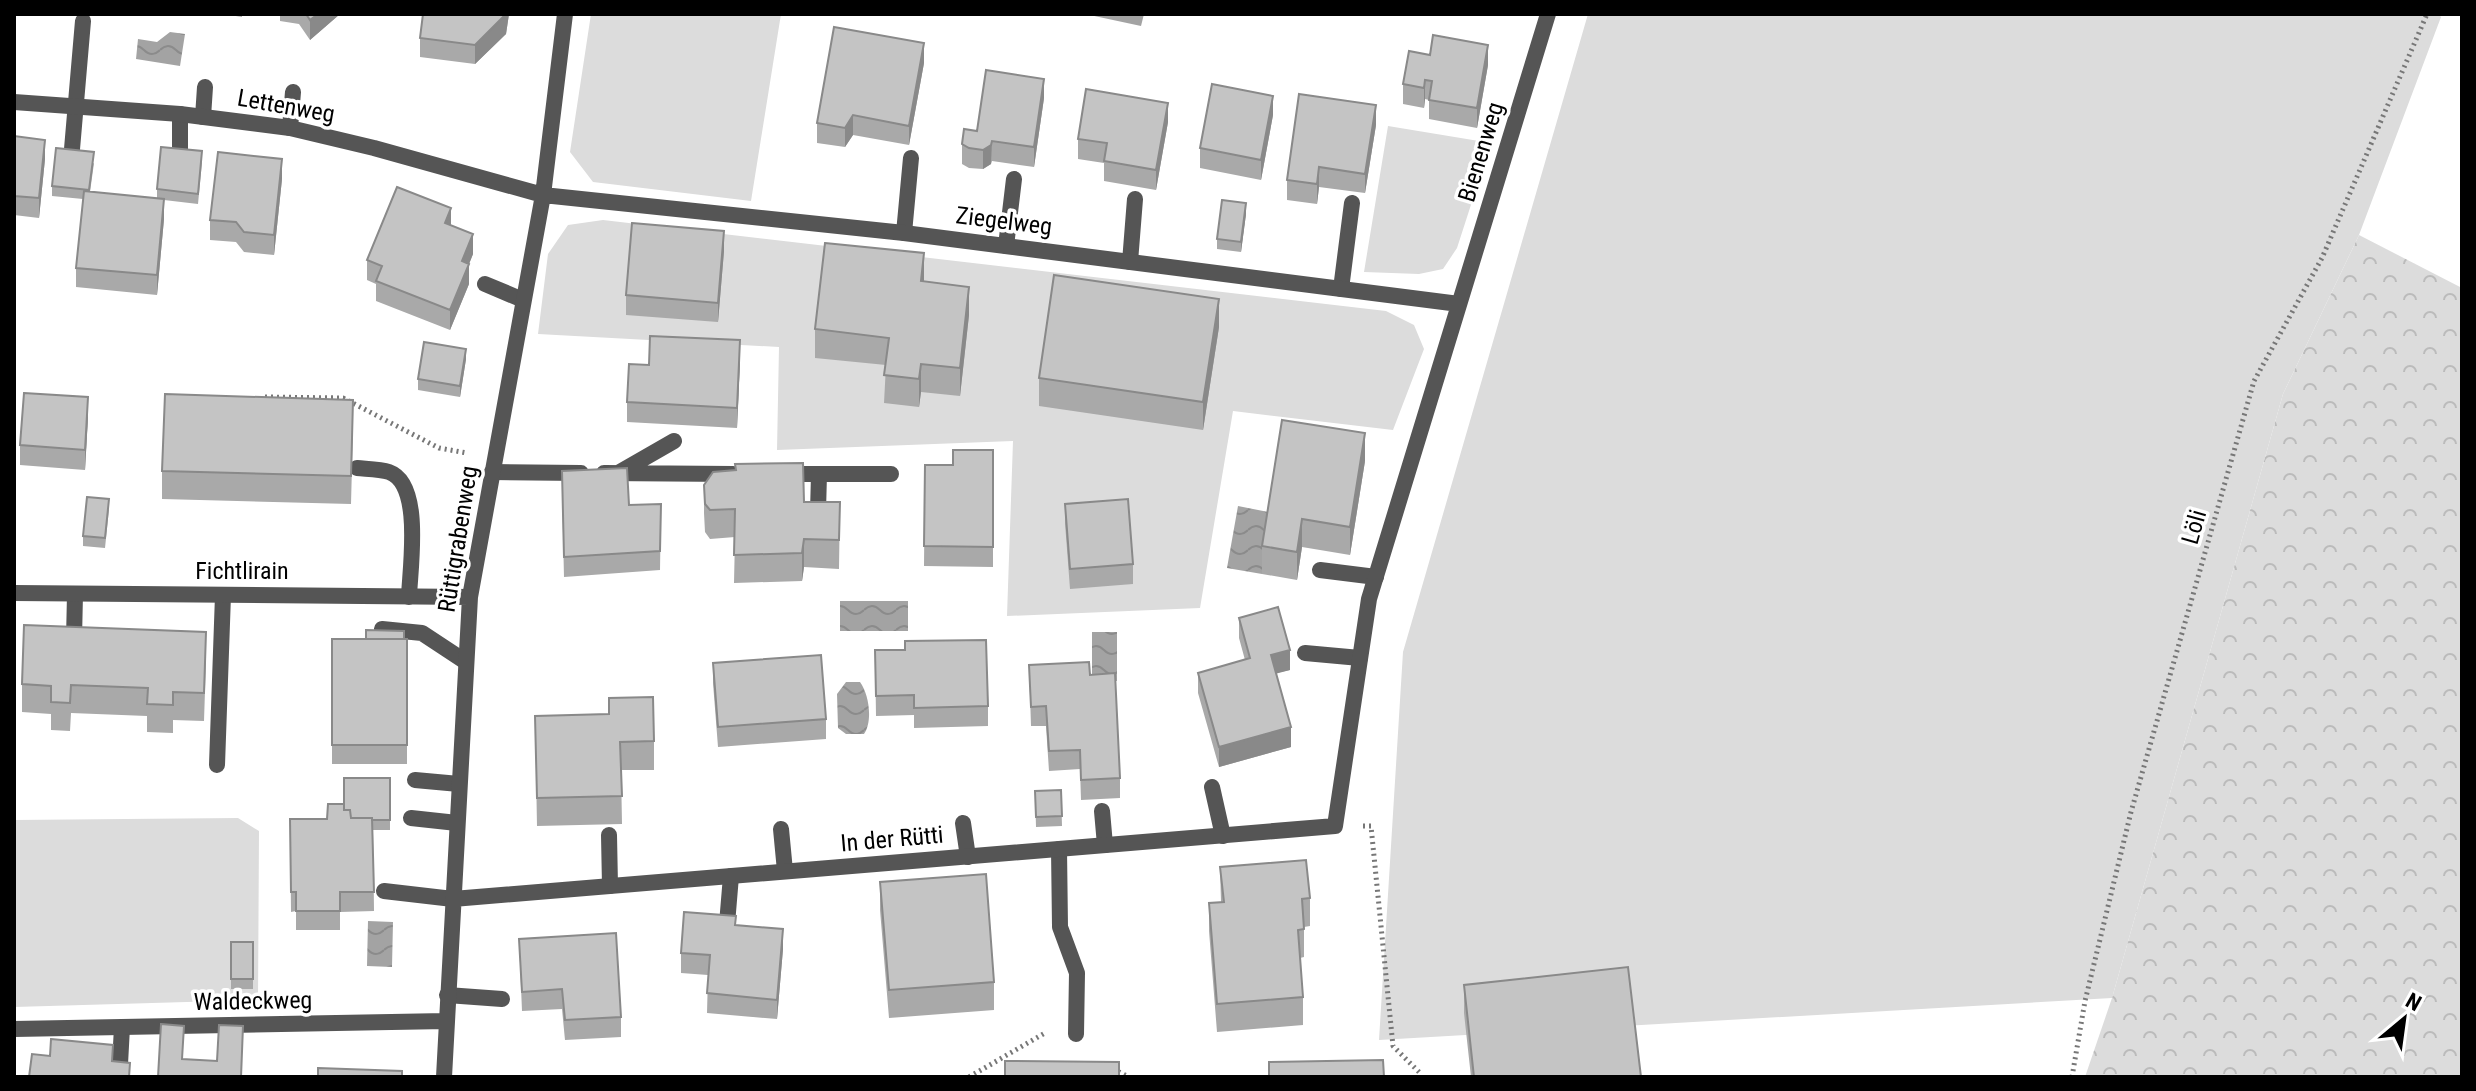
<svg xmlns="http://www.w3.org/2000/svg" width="2476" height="1091" viewBox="0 0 2476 1091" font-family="'Roboto Condensed',sans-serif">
	<defs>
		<pattern id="forest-crowns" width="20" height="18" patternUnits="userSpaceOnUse" patternTransform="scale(2)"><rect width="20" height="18" fill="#dcdcdc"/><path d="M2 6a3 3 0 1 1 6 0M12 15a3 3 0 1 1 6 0" fill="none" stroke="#bbb"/></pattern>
		<pattern id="water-waves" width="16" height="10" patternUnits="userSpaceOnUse" patternTransform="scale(2)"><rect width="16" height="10" fill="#a3a3a3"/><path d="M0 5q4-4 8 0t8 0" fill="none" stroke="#8b8b8b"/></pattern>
	</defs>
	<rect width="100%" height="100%" fill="#fff"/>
	<path fill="#dcdcdc" d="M591 14H781L751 201 593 182 570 152Z
		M1588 14H2438L2441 17 2359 235 2283 394 2112 998 1379 1040 1403 652Z
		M1388 126 1491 143 1457 248 1443 269 1419 274 1364 272Z
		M603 220 1386 311 1414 325 1424 349 1393 430 1233 411 1200 608 1007 616 1013 441 777 450 779 347 538 334 548 254 568 225Z
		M238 818 259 831 258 1000 14 1007V820Z"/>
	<path fill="url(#forest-crowns)" d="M2359 235 2462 288V1077H2085L2112 998 2283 394Z"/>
	<path fill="url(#water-waves)" d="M1085 14H1144L1141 26Z
		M170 32 185 34 180 66 136 59 138 39 157 42Z
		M1238 506 1273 513 1262 574 1227 568Z
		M840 601H908V631H840Z
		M1092 632H1117V681L1092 680Z
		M846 682H860C869 694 873 721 864 734H846L838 728 837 694Z
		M368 921 393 922 392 967 367 966Z"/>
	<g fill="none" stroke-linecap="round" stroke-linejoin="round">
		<path stroke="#777" stroke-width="5" stroke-dasharray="2 4" stroke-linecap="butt" d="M265 397 343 398 439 448 467 453
			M1363 826H1371L1393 1046 1421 1074V1077
			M1113 1069 1129 1077
			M969 1077 1045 1033
			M2072 1077 2085 1001 2131 812 2254 381 2322 258 2427 14"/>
		<path stroke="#555" stroke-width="16" d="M203 117 205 87
			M290 128 293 92
			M72 149 83 21
			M180 151V114
			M904 233 911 158
			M1006 246 1014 179
			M1130 262 1135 199
			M485 284 523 300
			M1341 289 1352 203
			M357 468C367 469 380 469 389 472 423 484 410 567 409 597
			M492 472 581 473
			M620 472 674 441
			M604 473 733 474
			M784 474H891
			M818 512 819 474
			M1320 570 1376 577
			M382 629 422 633 466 662
			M74 639 75 594
			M1305 653 1360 658
			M217 765 223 595
			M415 780 459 784
			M1212 787 1223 836
			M1102 811 1105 845
			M411 818 457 823
			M963 823 968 857
			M781 829 785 871
			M609 835 610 886
			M1059 849 1060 927 1077 973 1076 1034
			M384 891 453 899
			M727 924 731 876
			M447 995 502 999
			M120 1064 122 1027"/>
		<path stroke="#555" stroke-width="16" d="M14 102 180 114 290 128 374 148 543 195 904 233 1459 304
			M14 593 470 597
			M453 899 1335 826 1369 599 1548 14
			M14 1029 446 1021
			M444 1077 470 597 543 195 565 14"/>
	</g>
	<path fill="#a9a9a9" d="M223 14H242V17Z
		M280 14H340L310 40 299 24 280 21Z
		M423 14H509L506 34 475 64 420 57V38Z
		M924 63 909 145 853 135 845 147 817 143V123Z
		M1488 65 1477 128 1429 119V100L1425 99 1424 108 1403 104V84Z
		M1044 98 1034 167 992 161 991 164 983 169 969 168 962 164V144L977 131Z
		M1273 115 1261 180 1200 168V148Z
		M1168 122 1156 190 1104 181V163L1078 159V139Z
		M1376 125 1365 193 1319 187 1317 204 1287 200V180Z
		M14 136 45 159 39 218 14 215Z
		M202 162 198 204 164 200V219L157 295 76 287V268L83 199 52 196V186L94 163 90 192 157 198V189Z
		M282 179 274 255 244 252 236 242 210 240V220Z
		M1246 214 1241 252 1217 249V239Z
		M451 225 473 254 469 264V284L450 330 376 301V284L367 280V260Z
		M724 251 718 322 626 315V295Z
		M924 282 969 315 960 396 921 392 919 407 884 403 886 365 815 358V329Z
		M1219 327 1203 430 1039 406V378Z
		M466 359 460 397 418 390V379Z
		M740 360 737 428 627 422V402L649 365Z
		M88 417 85 470 20 465V445Z
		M353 428 351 504 162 499V471Z
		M993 450V567L924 566 925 465H953Z
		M1365 461 1350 555 1302 547 1297 580 1262 574V546Z
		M735 464 804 502H840L839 569 804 567 802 581 734 583 735 537 710 539 705 532 704 513V485L735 470Z
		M562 491 629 505 661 504 660 570 564 577Z
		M1065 504 1133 564V584L1070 589 1065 523Z
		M109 509 105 548 83 546V536Z
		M1239 618 1290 670 1276 673 1291 747 1219 767 1198 693V673L1245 660 1239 638Z
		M332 639H407V764H332Z
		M875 650 988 706V726L914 728V715L876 716Z
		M206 660 204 721 173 720V733L147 732V716L71 713 70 731 51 730V714L22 712V684Z
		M713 663 826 719V739L718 747 713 683Z
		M1029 665 1090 675 1120 778V798L1081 800 1080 769 1049 771 1046 726H1031Z
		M609 714 654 741V770H621L622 824 537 826 535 716Z
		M390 778V830H373L374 911 340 912V930H296V911L291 912 290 819H327L344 804Z
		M1061 790 1062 826 1036 827 1035 791Z
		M1220 867 1310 898V926L1304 927V957L1300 958 1303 997V1025L1217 1032 1209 931V903L1221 902Z
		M880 882 994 982V1010L889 1018 880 910Z
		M736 925 783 949 777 1019 707 1013 708 975 681 973V953Z
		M519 939 621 1017V1037L565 1040 562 1009 522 1011Z
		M231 942H253V989H231Z
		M1464 985 1641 1077H1471L1464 1013Z"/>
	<path fill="#898989" d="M318 14H340L310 40V20Z
		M506 14H509L506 34 475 64V45Z
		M924 43V63L909 145V126Z
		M1488 45V65L1477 128V108Z
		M1044 79V98L1034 167V147Z
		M1425 80V99L1424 108V88Z
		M1273 96V115L1261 180V160Z
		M1168 103V122L1156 190V170Z
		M1376 105V125L1365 193V174Z
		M853 115V135L845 147V128Z
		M45 140V159L39 218V198Z
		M992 141 991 164 983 169V150Z
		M282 159V179L274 255V235Z
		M1319 167V187L1317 204V184Z
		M164 199V219L157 295V275Z
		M1246 203V214L1241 252V242Z
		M451 208V228L445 223Z
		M724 231V251L718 322V303Z
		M473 234V254L469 264V284L450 330V310L462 261Z
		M924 253V282L921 281Z
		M969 287V315L960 396V368Z
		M1219 299V327L1203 430V402Z
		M740 340V360L737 428V408Z
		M466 349V359L460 397V386Z
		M921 364V392L919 407V379Z
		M88 397V417L85 470V450Z
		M1365 433V461L1350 555V527Z
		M1302 519V547L1297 580V552Z
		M804 539V567L802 581V553Z
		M1290 650V670L1271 675V655Z
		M1291 727V747L1219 767V747Z
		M783 929V949L777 1019V1000Z"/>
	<path fill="#c4c4c4" stroke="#898989" stroke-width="2" d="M306 14H318L310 20Z
		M423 14H506L475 45 420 38Z
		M834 27 924 43 909 126 853 115 845 128 817 123Z
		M1433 35 1488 45 1477 108 1429 100 1432 81 1425 80 1424 88 1403 84 1409 51 1430 55Z
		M986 70 1044 79 1034 147 992 141 991 145 983 150 969 148 962 144 964 129 977 131Z
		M1212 84 1273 96 1261 160 1200 148Z
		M1086 89 1168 103 1156 170 1104 161 1107 143 1078 139Z
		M1299 94 1376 105 1365 174 1319 167 1317 184 1287 180Z
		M14 136 45 140 39 198 14 196Z
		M161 147 202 151 198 194 157 189Z
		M56 148 94 152 89 190 52 186Z
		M218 152 282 159 274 235 244 232 236 222 210 220Z
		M397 187 451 208 445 223 473 234 462 261 469 264 450 310 376 281 382 266 367 260Z
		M84 191 164 199 157 275 76 268Z
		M1222 200 1246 203 1241 242 1217 239Z
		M632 223 724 231 718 303 626 295Z
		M825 243 924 253 921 281 969 287 960 368 921 364 919 379 884 375 889 338 815 329Z
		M1054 275 1219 299 1203 402 1039 378Z
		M650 336 740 340 737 408 627 402 629 364 649 365Z
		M424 342 466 349 460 386 418 379Z
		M24 393 88 397 85 450 20 445Z
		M165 394 353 400 351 476 162 471Z
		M1282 420 1365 433 1350 527 1302 519 1297 552 1262 546Z
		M953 450H993V547L924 546 925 465H953Z
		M803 463 804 502H840L839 540 804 539 802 553 734 555 735 509 710 510 705 504 704 485 713 472 736 470 735 464Z
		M627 468 629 505 661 504 660 551 564 557 562 471Z
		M87 497 109 499 105 538 83 536Z
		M1128 499 1133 564 1070 569 1065 504Z
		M1278 607 1290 650 1271 655 1291 727 1219 747 1198 673 1250 658 1239 618Z
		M24 625 206 632 204 693 173 692V705L147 704 148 688 71 685 70 703 51 702V686L22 684Z
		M366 630 404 631V639H366Z
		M332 639H407V745H332Z
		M986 640 988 706 914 708V695L876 696 875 650H905V641Z
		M821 655 826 719 718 727 713 663Z
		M1089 662 1090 675 1115 673 1120 778 1081 780 1080 750 1049 751 1046 706 1031 707 1029 665Z
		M653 697 654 741 620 742 622 796 537 798 535 716 609 714V698Z
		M344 778H390V820H372V818H351L350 810H344Z
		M1061 790 1062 816 1036 817 1035 791Z
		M328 804H344V810H350L351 818H372L374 892H340V911H296V892H291L290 819H327Z
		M1306 860 1310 898 1302 899 1304 929 1298 930 1303 997 1217 1004 1209 903 1224 902 1220 867Z
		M986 874 994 982 889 990 880 882Z
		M684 912 736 916 735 925 783 929 777 1000 707 993 710 955 681 953Z
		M616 933 621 1017 565 1020 562 989 522 992 519 939Z
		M231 942H253V979H231Z
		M1628 967 1641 1077H1474L1464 985Z
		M161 1024 184 1026 182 1059 217 1061 219 1025 243 1026 241 1077H158Z
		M51 1039 113 1045 112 1061 130 1063 129 1077H29L32 1054 50 1056Z
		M1383 1060 1384 1077H1269V1062Z
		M1005 1061 1119 1062V1077H1005Z
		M318 1068 402 1071V1077H318Z"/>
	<g text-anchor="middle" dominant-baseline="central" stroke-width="7" stroke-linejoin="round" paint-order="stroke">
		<g font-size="24" fill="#000" stroke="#fff">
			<text transform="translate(286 106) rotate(10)">Lettenweg</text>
			<text transform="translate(1481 152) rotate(-73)">Bienenweg</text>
			<text transform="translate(1004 221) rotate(7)">Ziegelweg</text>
			<text transform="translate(2194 527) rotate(-74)">Löli</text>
			<text transform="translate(458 539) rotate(-81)">Rüttigrabenweg</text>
			<text x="242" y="571">Fichtlirain</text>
			<text transform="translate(892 839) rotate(-5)">In der Rütti</text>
			<text transform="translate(253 1001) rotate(-1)">Waldeckweg</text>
		</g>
	</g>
	<rect width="2476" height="1091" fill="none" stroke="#000000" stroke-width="32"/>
	<g transform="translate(2404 1019) rotate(29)" stroke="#ffffff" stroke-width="6" paint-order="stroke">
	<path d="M0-6L14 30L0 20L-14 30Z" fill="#000000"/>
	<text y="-12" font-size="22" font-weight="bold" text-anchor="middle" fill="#000000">N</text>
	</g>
</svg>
